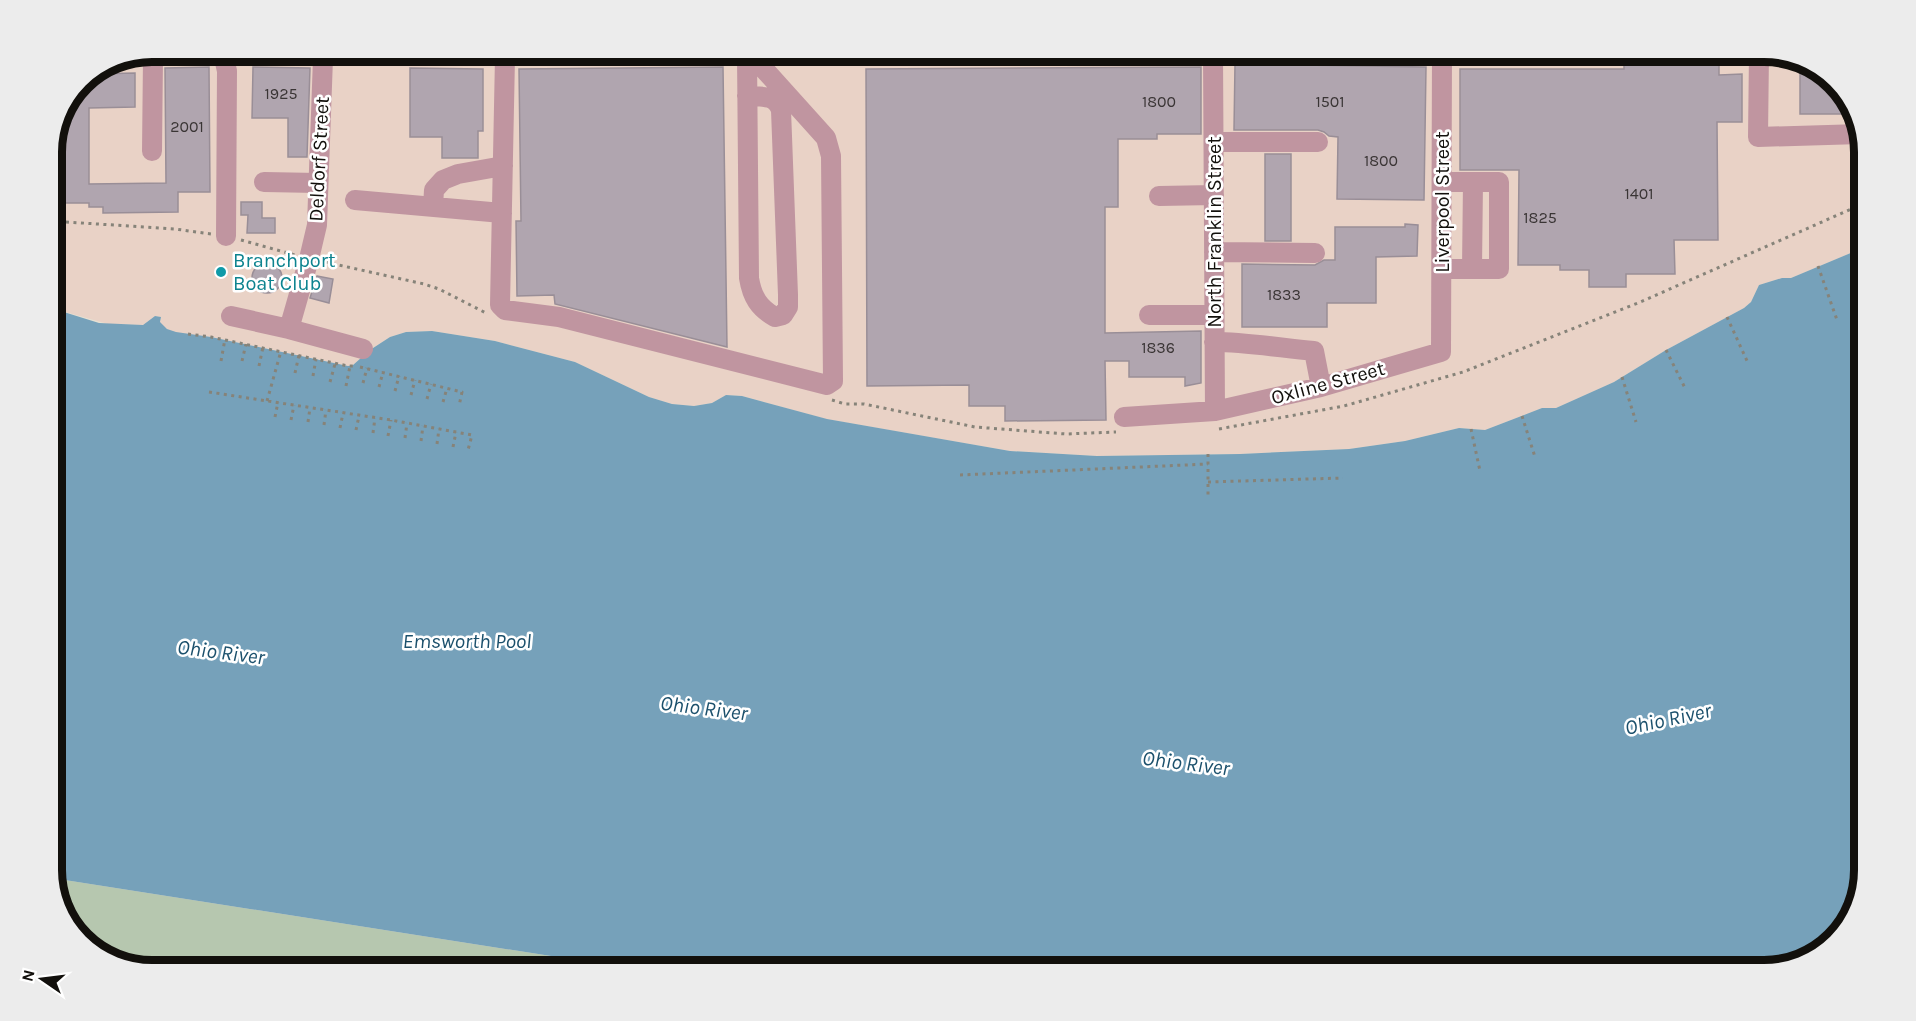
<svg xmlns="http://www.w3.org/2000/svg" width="1916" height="1021" viewBox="0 0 1916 1021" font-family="Karla,sans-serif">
	<rect width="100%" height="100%" fill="#e6e1d3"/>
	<path fill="#e9d2c6" d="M1765 51 1809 62 1848 96 1865 145V247L1791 278H1782L1759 285 1751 302 1744 308 1666 350 1614 382 1556 408H1542L1485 430 1459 428 1405 441 1349 449 1240 454 1097 456 1010 451 826 419 742 396 726 395 712 403 694 406 672 404 649 397 575 362 495 341 432 331 406 332 390 337 370 350 353 365 348 366 211 337 176 333 167 329 163 326 160 323 161 317 155 316 143 325 108 324 51 308V145L81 80 113 59Z"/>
	<path fill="#b6c7af" d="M52 878 640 970H151L107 959 68 926Z"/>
	<path fill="#76a1ba" d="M1865 247V870L1854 914 1815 956 1765 970H640L52 878 51 308 99 323 143 325 155 316 161 317 160 322 167 329 176 332 211 337 348 366 353 365 370 350 390 337 406 332 432 331 495 341 575 362 649 397 672 404 694 406 712 403 726 395 742 396 827 419 1010 451 1097 456 1240 454 1349 449 1405 441 1459 428 1485 430 1542 408H1556L1614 382 1666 350 1744 308 1751 302 1759 285 1782 278H1791Z"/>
	<path fill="#b0a5af" stroke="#998e97" stroke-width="1.5" d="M1235 64 1426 67 1424 200 1337 199 1338 137 1329 136 1324 132 1318 130H1234Z
		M1624 64H1719V75L1742 74V122H1717L1718 240H1674L1675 274H1626V287H1589V270H1560V265H1518L1519 170H1460V69H1624Z
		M209 67 210 192H178V212L103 213V207H89V203H51V145L81 80 90 74 135 73V107L89 108V184L166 183 165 68Z
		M253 67 310 68 307 157H288V118H252Z
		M723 67 727 347 555 304 554 295 517 296 516 221H521L519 69Z
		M1201 67V134H1157V139H1118V207H1105V333L1201 331V383L1185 386V377H1129V361H1105L1106 420 1005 421V406H969V385L867 386 866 69Z
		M410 68 483 69V131H478V158H442V137H410Z
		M1800 73H1822L1848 96 1854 114H1800Z
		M1265 154H1291V241H1265Z
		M241 202H262V218H275V233H247L248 215H241Z
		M1405 224 1418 225 1417 256 1376 257V303H1327V327H1242V264L1315 265 1324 260H1335V227H1405Z
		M252 278a15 15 0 1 1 30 0a15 15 0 1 1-30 0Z
		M317 276 333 279 329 303 310 298Z"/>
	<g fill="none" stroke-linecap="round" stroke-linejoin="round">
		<path stroke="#868379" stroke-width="3" stroke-dasharray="3 4.5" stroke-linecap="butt" d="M51 221 175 229 211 234
			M241 240 295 255
			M325 262 424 284 439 289 486 313
			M1818 266 1837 320
			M1727 317 1748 363
			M188 334 211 337 348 366H354
			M1666 350 1685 388
			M221 361 225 339
			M242 361 246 344
			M259 366 263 347
			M360 367 462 392 459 406
			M295 373 299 355
			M313 376 316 359
			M1622 377 1636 422
			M330 382 335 364
			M363 383 367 368
			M346 386 350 366
			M379 387 383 372
			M395 391 399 376
			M209 392 391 420 472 435 468 450
			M411 395 415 380
			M427 399 431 384
			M832 400 845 404H864L975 427 1066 434 1116 432
			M267 401 281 351
			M443 402 447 388
			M1522 416 1535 457
			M275 417 278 402
			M291 420 294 405
			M308 422 310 408
			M324 425 326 410
			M340 428 343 413
			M1219 429 1344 406 1463 372 1638 303 1865 203
			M1471 429 1480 471
			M356 430 359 416
			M373 433 375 418
			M388 436 391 420
			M405 438 407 423
			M421 441 423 426
			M437 444 439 429
			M453 447 456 432
			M1208 454V496
			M960 475 1208 464
			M1208 482 1343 478"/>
		<path stroke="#c095a0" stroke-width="20" d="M1530 52H1771
			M1759 53 1758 137 1861 134
			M1213 54 1215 411
			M747 56 749 278C752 297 759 308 775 317L783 315 788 307V295L781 110C775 94 762 97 747 96
			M505 57 500 305 505 310 559 317 827 385 833 381 831 156 826 138 763 68 757 56
			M224 58 227 71 226 236
			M323 58 317 225 309 259 289 329 363 349
			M1215 142H1318
			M152 151 153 58
			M264 182 318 183
			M1159 196 1214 195
			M355 200 502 213
			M433 207 434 190 443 180 458 174 503 166
			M1214 252 1315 253
			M1442 269H1499V182H1442
			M1472 269 1473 182
			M1149 315H1214
			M231 316 289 329
			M1214 342C1247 342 1281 348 1314 351L1321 387
			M1124 417 1215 411 1321 387 1441 352 1442 52"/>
	</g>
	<circle fill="#0f9aa8" stroke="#fff" stroke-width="2" cx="221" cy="272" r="6"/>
	<g text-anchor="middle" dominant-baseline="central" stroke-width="5" stroke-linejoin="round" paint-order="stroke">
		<g font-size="16" fill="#3a3535">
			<text x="281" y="93">1925</text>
			<text x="1159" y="101">1800</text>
			<text x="1330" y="101">1501</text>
			<text x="187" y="126">2001</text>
			<text x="1381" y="160">1800</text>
			<text x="1639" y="193">1401</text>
			<text x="1540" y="217">1825</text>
			<text x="1284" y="294">1833</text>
			<text x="1158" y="347">1836</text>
		</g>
		<g font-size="20" fill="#12100c" stroke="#fff">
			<text transform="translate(319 159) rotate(-87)">Deldorf Street</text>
			<text transform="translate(1442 202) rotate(-90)">Liverpool Street</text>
			<text transform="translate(1214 232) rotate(-90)">North Franklin Street</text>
			<text transform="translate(1328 383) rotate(-15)">Oxline Street</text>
		</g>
		<g font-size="20" fill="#0d838f" stroke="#fff" text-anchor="start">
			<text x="233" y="260">Branchport<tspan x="233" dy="23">Boat Club</tspan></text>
		</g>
		<g font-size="21" font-style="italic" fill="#1b506c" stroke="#fff">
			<text x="467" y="641">Emsworth Pool</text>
			<text transform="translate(221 652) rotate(7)">Ohio River</text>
			<text transform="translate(704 708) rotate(7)">Ohio River</text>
			<text transform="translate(1668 719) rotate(-12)">Ohio River</text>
			<text transform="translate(1186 763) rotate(7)">Ohio River</text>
		</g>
	</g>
	<path d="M0 0H1916V1021H0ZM152 62H1764A90 90 0 0 1 1854 152V870A90 90 0 0 1 1764 960H152A90 90 0 0 1 62 870V152A90 90 0 0 1 152 62Z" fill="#ececec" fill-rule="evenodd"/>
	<path fill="none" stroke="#12100c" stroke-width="8" d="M152 62H1764A90 90 0 0 1 1854 152V870A90 90 0 0 1 1764 960H152A90 90 0 0 1 62 870V152A90 90 0 0 1 152 62Z"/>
	<g transform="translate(42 979) rotate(284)" stroke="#ffffff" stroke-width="4.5" paint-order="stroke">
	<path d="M0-4.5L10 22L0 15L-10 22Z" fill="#12100c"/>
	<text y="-9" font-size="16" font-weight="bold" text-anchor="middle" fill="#12100c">N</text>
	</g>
</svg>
